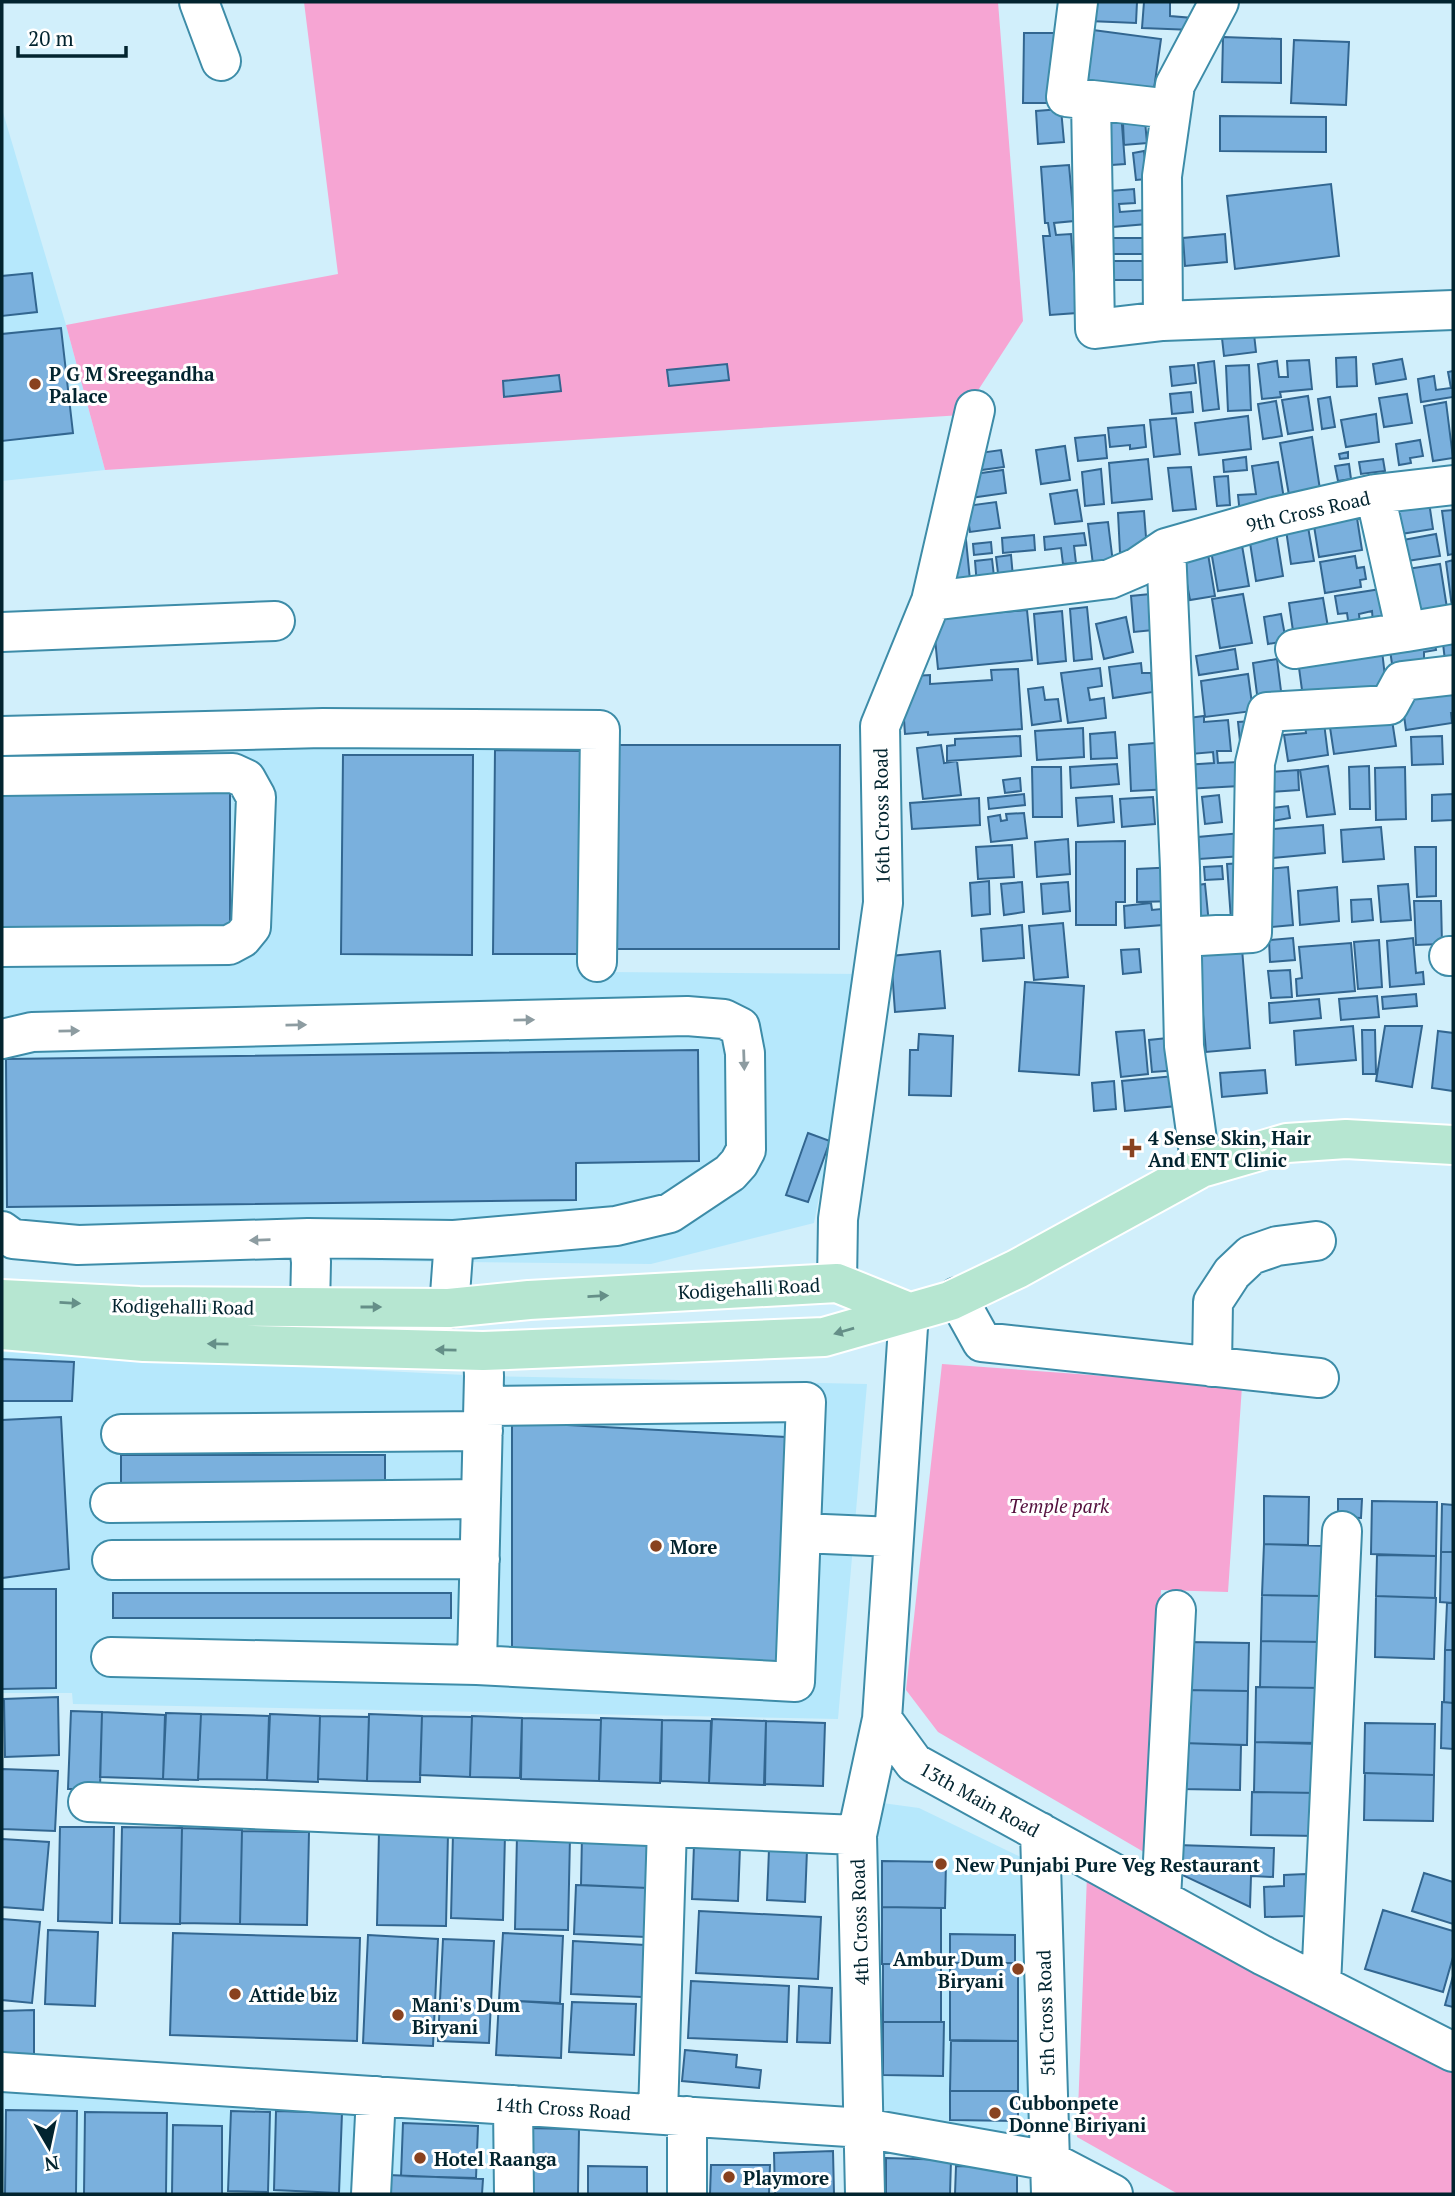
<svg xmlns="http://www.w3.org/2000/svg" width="1455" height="2196" viewBox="0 0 1455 2196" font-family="'PT Serif',serif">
	<rect width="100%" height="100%" fill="#d1effb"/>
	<path fill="#b6e8fc" d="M2 109 66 325 105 470 2 481Z
		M607 713V972L862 974 814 1223 651 1264 2 1257V718Z
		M2 1352 484 1376 867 1384 838 1719 73 1704 72 1693H2Z
		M875 1802 919 1808 1025 1859 1028 2136 881 2117Z
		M2 2093 499 2122V2194H2Z"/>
	<path fill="#f6a5d3" d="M304 2H998L1023 321 962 415 105 470 66 325 338 274Z
		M942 1364 1242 1386 1228 1592 1161 1590 1149 1855 938 1732 906 1690Z
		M1087 1875 1453 2068V2194H1178L1077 2137Z"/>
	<path fill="#7ab0dd" stroke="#326690" stroke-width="2" d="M1090 2H1137L1136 23 1089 21Z
		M1144 2H1170V16L1193 18V30L1142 28Z
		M1093 30 1161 39 1154 89 1084 92Z
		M1024 33H1068L1050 103H1023Z
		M1223 37 1281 39V83L1222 82Z
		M1294 40 1349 42 1346 105 1291 103Z
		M1061 109 1064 142 1038 144 1036 111Z
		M1121 112 1125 164 1098 166 1093 114Z
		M1220 116 1326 117V152L1220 151Z
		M1145 121 1147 143 1124 145 1123 123Z
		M1144 151 1147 179 1136 180 1133 153Z
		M1069 165 1074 221 1054 223 1056 235 1071 234 1077 313 1050 315 1043 236H1050L1048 223H1045L1041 167Z
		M1331 184 1339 256 1235 269 1227 196Z
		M1134 189 1135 203 1119 204 1120 212 1146 210 1147 224 1101 228 1098 192Z
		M1225 234 1227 262 1185 266 1183 238Z
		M1104 238H1149V254H1104Z
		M1103 261H1146V280H1103Z
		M32 273 37 312 2 316V276Z
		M61 328 73 433 2 441V334Z
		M1254 334 1256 352 1224 356 1222 338Z
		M1356 357 1357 386 1337 387 1336 358Z
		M1402 359 1406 379 1376 384 1373 364Z
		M1309 360 1312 389 1280 392 1281 397 1262 399 1258 364 1277 361 1279 377H1288L1287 361Z
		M1214 361 1219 409 1203 411 1198 363Z
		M727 364 729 380 669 386 667 370Z
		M1194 365 1196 383 1172 386 1170 367Z
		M1249 365 1251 410 1228 411 1226 366Z
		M1453 371V397L1421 402 1418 379 1434 376 1436 390 1451 388 1448 372Z
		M559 375 561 391 504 397 503 381Z
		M1191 392 1193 412 1172 414 1170 394Z
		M1407 394 1412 423 1384 427 1379 398Z
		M1308 396 1313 430 1288 434 1282 400Z
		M1330 397 1335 427 1322 429 1318 399Z
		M1276 401 1282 436 1263 439 1258 404Z
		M1446 402 1453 458 1433 461 1424 406Z
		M1376 414 1379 442 1346 447 1341 420Z
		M1248 416 1251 449 1199 455 1195 423Z
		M1176 418 1180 454 1154 457 1150 420Z
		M1144 425 1146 447 1130 449V445L1110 447 1108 428Z
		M1105 435 1107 458 1078 461 1075 438Z
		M1312 437 1321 496 1290 501 1280 443Z
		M1420 440 1423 456 1410 458 1411 463 1399 465 1396 444Z
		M1065 446 1070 480 1041 484 1036 450Z
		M1001 450 1004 467 974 471 972 454Z
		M1348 452V458L1340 459 1339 454Z
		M1246 457 1247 470 1224 472 1223 460Z
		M1148 459 1152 499 1112 503 1109 463Z
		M1383 459 1385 471 1361 474 1359 462Z
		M1278 462 1285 505 1240 515 1238 495 1256 494 1252 466Z
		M1349 464 1351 479 1338 481 1335 466Z
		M1191 467 1196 509 1173 511 1168 468Z
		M1101 469 1104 504 1085 506 1082 472Z
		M1003 470 1006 493 970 498 967 475Z
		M1228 476 1230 505 1217 506 1214 477Z
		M1077 490 1082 521 1055 524 1050 494Z
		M996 502 1000 528 970 532 966 506Z
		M1429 502 1433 529 1401 534 1398 507Z
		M1453 510V554L1448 555 1442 511Z
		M1144 511 1147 550 1120 553 1118 513Z
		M1357 518 1362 550 1319 557 1314 526Z
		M1108 522 1114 571 1094 573 1088 524Z
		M1275 526 1283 576 1256 581 1248 530Z
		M1308 527 1314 561 1291 564 1286 530Z
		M1084 533 1086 545 1074 546 1076 563 1063 564 1061 548 1045 550 1044 537Z
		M1240 534 1249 586 1218 591 1209 539Z
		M1436 534 1440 556 1407 561 1403 540Z
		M1034 535 1035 550 1003 553 1002 538Z
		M966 540 971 590 951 592 946 542Z
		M991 542 992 553 974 555 973 544Z
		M1207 548 1215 596 1190 600 1181 552Z
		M1011 555 1014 588 1000 589 996 557Z
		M1355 556 1357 568 1364 567 1366 579 1360 580 1361 587 1325 593 1320 562Z
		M992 559 995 585 977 586 975 561Z
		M1453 560V607H1452L1446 562Z
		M1440 564 1447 608 1413 613 1407 569Z
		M1381 589 1386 621 1373 623 1372 611 1359 614 1360 625 1349 627 1347 613 1338 614 1335 596Z
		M1160 593 1163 629 1134 632 1131 596Z
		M1243 594 1252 643 1220 648 1212 599Z
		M1323 598 1329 633 1294 638 1289 603Z
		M1087 607 1092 659 1074 661 1070 609Z
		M1027 610 1032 660 938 669 933 618Z
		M1062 611 1066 661 1038 664 1034 614Z
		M1281 614 1286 641 1268 644 1264 617Z
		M1126 617 1133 652 1104 659 1096 624Z
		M1453 633V668L1446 669 1442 635Z
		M1434 637 1436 650 1424 652V661L1394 678 1389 643Z
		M1381 642 1387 694 1304 705 1297 653Z
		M1235 649 1238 669 1199 675 1196 656Z
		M1277 659 1283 707 1259 710 1253 663Z
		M1141 663 1142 673H1151L1153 692 1113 698 1109 667Z
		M1100 668 1102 686 1088 688 1090 700 1104 698 1106 718 1068 723 1061 673Z
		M1018 669 1022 729 928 735V732L905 734 902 691 912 676 930 675V684L992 680 991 670Z
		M1248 674 1253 711 1205 717 1201 681Z
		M1043 687 1045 700 1058 699 1061 721 1032 725 1028 689Z
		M1453 693V713H1451L1452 723 1406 730 1402 701Z
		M1328 714 1392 720 1396 746 1334 754Z
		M1323 715 1328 755 1288 761 1284 735 1306 733 1304 718Z
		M1204 716V722L1228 720 1231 751H1217L1218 763 1239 762 1240 786 1185 789 1184 765 1214 763 1213 752 1191 754 1188 718Z
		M1252 721 1241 751 1238 722Z
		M1083 728 1084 757 1037 760 1035 731Z
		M1115 732 1117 758 1091 759 1090 734Z
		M1020 736 1021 756 947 761V746L955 745V739Z
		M1442 736 1443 764 1412 765 1411 737Z
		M1168 742 1172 789 1131 791 1129 745Z
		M615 745H840L839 949H615Z
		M941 745 944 763 957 761 961 795 923 799 917 748Z
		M495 750 589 751 588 954H493Z
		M343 755H473L472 955 341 954Z
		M1117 764 1119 784 1071 788 1070 767Z
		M1328 766 1335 814 1307 817 1300 770Z
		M1369 766 1370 809H1350L1349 767Z
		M1032 767H1061L1062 817H1033Z
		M1405 767 1406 819 1376 820 1375 768Z
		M1298 770 1299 790 1256 793 1254 773Z
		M1020 778 1021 791 1005 793 1003 780Z
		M2 792H230V928H2Z
		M1024 794 1025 805 989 809 988 798Z
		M1453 794V820L1432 821V795Z
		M1219 795 1222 822 1205 824 1202 797Z
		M1112 796 1114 822 1078 826 1076 798Z
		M1153 797 1155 824 1122 827 1120 799Z
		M979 798 980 825 912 829 910 803Z
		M1288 806 1290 818 1267 822 1265 809Z
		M1024 813 1027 838 991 842 988 817 1000 815 1001 821 1007 820 1006 814Z
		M1323 825 1325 853 1262 859 1260 830Z
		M1381 827 1384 859 1343 862 1341 830Z
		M1241 833 1243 856 1199 859 1198 837Z
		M1068 839 1070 874 1037 877 1035 842Z
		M1125 841V902H1116V925H1076V842Z
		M1012 845 1014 877 978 879 976 847Z
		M1415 847H1436V896L1417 897Z
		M1244 863 1249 919 1231 920 1227 864Z
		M1222 866 1223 879 1205 880 1204 867Z
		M1177 867 1178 901 1137 902V869Z
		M1288 867 1293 925 1272 927 1267 869Z
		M989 881 990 914 972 916 970 883Z
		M1022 882 1024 912 1004 915 1001 884Z
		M1068 882 1070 911 1043 914 1041 884Z
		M1205 884 1209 924 1193 925 1190 886Z
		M1408 884 1411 920 1381 922 1378 886Z
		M1337 887 1339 921 1300 925 1298 891Z
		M1371 899 1373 920 1352 922 1351 900Z
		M1414 901H1441L1442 944 1416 945Z
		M1151 903 1152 910 1161 909 1163 925 1125 928 1124 906Z
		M1063 923 1068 977 1034 980 1029 926Z
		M1022 925 1024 958 983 961 981 929Z
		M1241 936 1250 1048 1206 1052 1197 940Z
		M1293 938 1295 960 1270 962 1269 940Z
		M1413 938 1416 973 1423 972 1424 984 1390 987 1387 941Z
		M1379 940 1382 987 1358 989 1354 942Z
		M1351 943 1355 991 1297 996 1296 979 1302 978 1299 947Z
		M1139 949 1141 972 1123 974 1121 950Z
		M940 951 945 1008 895 1012 891 956Z
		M1290 970 1292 997 1271 998 1268 971Z
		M1025 982 1084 986 1079 1075 1019 1071Z
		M1416 994 1417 1006 1383 1009 1382 997Z
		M1377 996 1379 1017 1341 1020 1339 999Z
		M1319 999 1321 1018 1270 1023 1269 1003Z
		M1353 1026 1356 1060 1296 1065 1294 1031Z
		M1385 1026H1422L1412 1087 1376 1081Z
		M1144 1030 1148 1074 1121 1077 1116 1032Z
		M1362 1030H1375L1376 1074H1363Z
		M1438 1031 1453 1033V1091L1432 1088Z
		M919 1034 953 1036 951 1096 909 1095 910 1050H918Z
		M1177 1037 1180 1070 1152 1072 1149 1040Z
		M698 1050 699 1161 576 1163V1200L7 1207 6 1059Z
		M1265 1070 1267 1093 1222 1097 1220 1073Z
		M1174 1076 1177 1106 1125 1111 1122 1081Z
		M1114 1081 1116 1109 1094 1111 1092 1083Z
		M808 1133 830 1141 808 1202 786 1195Z
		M2 1359 74 1362 72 1401H2Z
		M61 1417 69 1569 2 1578V1420Z
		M512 1422 786 1437 782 1665 512 1658Z
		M121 1455H385V1486L121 1487Z
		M1264 1496 1309 1497 1308 1545 1264 1544Z
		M1338 1499H1362L1361 1518 1338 1517Z
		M1372 1501 1437 1502 1436 1556 1371 1554Z
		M1442 1504 1453 1505V1552H1441Z
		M1264 1544 1326 1546 1325 1596 1262 1595Z
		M1441 1552H1453V1603L1440 1602Z
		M1377 1555 1436 1556 1435 1598 1376 1596Z
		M2 1589H56V1688L2 1689Z
		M113 1593H451V1618H113Z
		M1262 1595 1322 1596 1323 1642 1261 1641Z
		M1376 1596 1436 1598 1434 1659 1375 1657Z
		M1447 1603H1453V1650H1445Z
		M1261 1641 1323 1642 1322 1688 1260 1687Z
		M1187 1642 1249 1643 1248 1691 1185 1690Z
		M1445 1650H1453V1703L1444 1702Z
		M1256 1687 1322 1688 1320 1743 1255 1742Z
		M1183 1690 1248 1691 1247 1745 1182 1743Z
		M58 1697 59 1755 5 1757 4 1699Z
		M1442 1702 1453 1703V1749L1441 1748Z
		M71 1711 102 1712 100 1789H68Z
		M102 1712 165 1715 163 1779 100 1777Z
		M166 1713 201 1714 198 1780 163 1779Z
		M201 1714 269 1716 267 1780 198 1779Z
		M270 1714 320 1716 318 1782 267 1780Z
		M369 1714 422 1716 420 1782 367 1781Z
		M320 1716 369 1717 367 1781 318 1779Z
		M422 1716 472 1717 470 1777 420 1775Z
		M472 1716 522 1718 520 1778 470 1777Z
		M522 1718 601 1720 599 1781 521 1779Z
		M601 1718 662 1720 660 1783 599 1781Z
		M712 1719 766 1721 765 1785 709 1783Z
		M662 1720 711 1721 709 1783 661 1781Z
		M766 1721 825 1723 823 1786 764 1784Z
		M1365 1723 1435 1724 1434 1775 1364 1773Z
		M1255 1742 1319 1744 1318 1793 1254 1792Z
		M1182 1743 1241 1745 1240 1790 1181 1789Z
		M2 1769 58 1771 55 1831 2 1829Z
		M1365 1773 1434 1775 1433 1821 1364 1820Z
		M1252 1792 1318 1793 1317 1836 1251 1835Z
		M60 1827H114L112 1923 58 1921Z
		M122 1827 182 1828 180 1924 120 1923Z
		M182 1828 242 1830 240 1924 180 1923Z
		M242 1831 309 1832 307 1925 240 1924Z
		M379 1831 448 1833 446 1926 377 1925Z
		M453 1833 505 1834 503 1920 451 1918Z
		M517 1835 570 1837 568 1930 515 1929Z
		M582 1835 651 1839 648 1888 581 1885Z
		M2 1839 49 1842 43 1910 2 1907Z
		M694 1845 740 1847 738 1901 692 1899Z
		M1177 1845 1274 1848 1273 1877 1251 1876 1250 1907 1176 1872Z
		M769 1849 807 1850 805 1902 767 1900Z
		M882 1861 946 1862 945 1908 882 1907Z
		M1424 1873 1453 1882V1924L1412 1911Z
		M1306 1874 1307 1916 1265 1917 1264 1887 1284 1886V1875Z
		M576 1885 648 1888 646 1937 574 1934Z
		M882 1907 941 1908V1964H882Z
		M1383 1910 1453 1931V1957L1443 1992 1365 1969Z
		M699 1911 821 1917 818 1979 696 1973Z
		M2 1919 40 1922 32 2003 2 2000Z
		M48 1930 98 1932 95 2006 45 2004Z
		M173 1933 360 1938 357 2041 170 2035Z
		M503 1933 563 1936 560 2003 499 2000Z
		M950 1934 1015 1935V1963H950Z
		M368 1935 438 1939 433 2046 363 2043Z
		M443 1939 494 1941 489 2043 438 2041Z
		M573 1941 645 1945 642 1997 571 1994Z
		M950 1963H1018V2041L950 2040Z
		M883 1964H941V2022H883Z
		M1453 1976V2007L1445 2005Z
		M691 1981 789 1986 787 2042 688 2038Z
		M799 1986 832 1988 830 2043 797 2042Z
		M499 2000 563 2004 561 2058 496 2055Z
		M572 2002 636 2004 634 2055 569 2052Z
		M34 2010V2058H2V2011Z
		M883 2022H944L943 2076 883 2075Z
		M951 2041H1018V2091H950Z
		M685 2050 737 2055 736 2067 761 2070 759 2088 682 2081Z
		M950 2091H1018V2121L950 2120Z
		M6 2110 77 2111 76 2194H5Z
		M231 2111 270 2112 268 2192 228 2191Z
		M276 2111 342 2113 339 2193 274 2190Z
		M85 2112 167 2113 166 2194H84Z
		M403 2123 478 2126 476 2178 401 2176Z
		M173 2125 222 2126V2194H172Z
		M521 2128 579 2129 578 2194H520Z
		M833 2151 834 2194H775L774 2153Z
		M886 2158 951 2160 950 2194H886Z
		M711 2165H770L769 2194H710Z
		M588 2166 647 2167V2194H588Z
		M956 2166 1017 2167V2194H955Z
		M388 2175 483 2179 482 2194H387Z"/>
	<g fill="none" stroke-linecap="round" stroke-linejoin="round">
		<defs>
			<path id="minor" d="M199 2 221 61
				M1078 2 1066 97 1171 109
				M1219 2 1175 85 1162 176 1163 321 1453 310
				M1091 100 1095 329 1163 321
				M1375 494 1406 632 1453 624
				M1166 548 1180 868 1184 1046 1201 1168
				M931 601 975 410
				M2 632 275 621
				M1295 649 1406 632
				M2 736 323 728 600 730 597 962
				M2 776 233 773 246 779 256 797 251 927 242 938 229 945 2 947
				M1182 937 1252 933 1255 763 1267 712 1389 705 1402 681 1453 675
				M1449 956H1453
				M2 1039 32 1032 687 1016 724 1019 740 1027 745 1053 746 1150 739 1163 730 1173 670 1213 616 1226 454 1240 449 1308
				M2 1231 13 1239 78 1245 308 1238 311 1262 310 1307
				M308 1238 454 1240
				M837 1283 838 1219 883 903 880 726 931 601 1110 579 1138 567 1166 548 1274 517 1375 494 1453 485
				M957 1297 982 1342 1319 1378
				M1212 1367 1213 1302 1232 1273 1251 1255 1277 1246 1316 1241
				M121 1434 483 1431
				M110 1503 481 1499
				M801 1533 894 1537
				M112 1560 480 1559
				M111 1657 477 1665 795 1682 806 1402 484 1406
				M477 1665 484 1376 483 1351
				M882 1719 914 1763 1264 1956 1453 2052
				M88 1802 857 1835
				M1040 1832 1051 2194
				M1161 1899 1176 1610
				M1321 1985 1342 1531
				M2 2072 864 2128 1050 2161 1113 2194
				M513 2105 514 2194
				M658 2114 667 1827
				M371 2194 376 2096
				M687 2194V2116
				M865 2194 857 1835 882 1719 909 1312"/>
			<path id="major" d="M2 1299 139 1306 449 1308 529 1300 837 1283 909 1312
				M2 1330 144 1342 483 1351 824 1337 950 1301 1017 1269 1201 1168 1287 1143 1346 1139 1453 1145"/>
		</defs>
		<use href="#minor" stroke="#3d8ca8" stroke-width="42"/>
		<use href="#major" stroke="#fff" stroke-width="42"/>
		<use href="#minor" stroke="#fff" stroke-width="38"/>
		<use href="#major" stroke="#b6e6d1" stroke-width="38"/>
	</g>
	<defs><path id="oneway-solid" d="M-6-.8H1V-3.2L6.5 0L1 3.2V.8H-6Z" transform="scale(1.75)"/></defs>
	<g fill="#8d9ca1">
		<use href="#oneway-solid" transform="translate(524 1020) rotate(-1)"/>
		<use href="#oneway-solid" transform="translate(296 1025) rotate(-1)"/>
		<use href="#oneway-solid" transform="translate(69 1031) rotate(-1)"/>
		<use href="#oneway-solid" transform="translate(744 1060) rotate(88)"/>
		<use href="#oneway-solid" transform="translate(260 1240) rotate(178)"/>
	</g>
	<g fill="#658f88">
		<use href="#oneway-solid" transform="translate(598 1296) rotate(-3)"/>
		<use href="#oneway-solid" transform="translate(70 1303) rotate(3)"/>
		<use href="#oneway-solid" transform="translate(371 1307)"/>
		<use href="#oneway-solid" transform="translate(844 1331) rotate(164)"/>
		<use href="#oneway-solid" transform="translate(218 1344) rotate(-179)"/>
		<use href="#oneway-solid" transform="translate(446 1350) rotate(-179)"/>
	</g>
	<g fill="#89421f" stroke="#fff" stroke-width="2.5">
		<circle cx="35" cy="384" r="7"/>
		<path d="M1128.5 1137.5h7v7h7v7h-7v7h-7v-7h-7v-7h7z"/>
		<circle cx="656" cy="1546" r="7"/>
		<circle cx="941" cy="1864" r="7"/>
		<circle cx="1018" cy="1969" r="7"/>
		<circle cx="235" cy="1994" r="7"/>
		<circle cx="398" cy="2015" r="7"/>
		<circle cx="995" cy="2113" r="7"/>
		<circle cx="420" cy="2158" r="7"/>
		<circle cx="729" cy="2177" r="7"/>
	</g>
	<g text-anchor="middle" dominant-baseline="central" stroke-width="6" stroke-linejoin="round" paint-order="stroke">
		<g font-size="19" font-weight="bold" fill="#02242f" stroke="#fff" text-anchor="start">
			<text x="49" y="373">P G M Sreegandha<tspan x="49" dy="22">Palace</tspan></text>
			<text x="1148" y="1137">4 Sense Skin, Hair<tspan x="1148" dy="22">And ENT Clinic</tspan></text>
			<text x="670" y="1546">More</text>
			<text x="955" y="1864">New Punjabi Pure Veg Restaurant</text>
			<text x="1004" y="1958" text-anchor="end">Ambur Dum<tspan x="1004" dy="22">Biryani</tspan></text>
			<text x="249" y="1994">Attide biz</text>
			<text x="412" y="2004">Mani's Dum<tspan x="412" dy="22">Biryani</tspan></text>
			<text x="1009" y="2102">Cubbonpete<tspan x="1009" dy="22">Donne Biriyani</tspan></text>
			<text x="434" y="2158">Hotel Raanga</text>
			<text x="743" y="2177">Playmore</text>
		</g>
		<g font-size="19" fill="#02242f" stroke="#fff">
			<text transform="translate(1308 511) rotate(-13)">9th Cross Road</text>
			<text transform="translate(881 816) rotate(-91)">16th Cross Road</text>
			<text transform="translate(749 1288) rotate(-3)">Kodigehalli Road</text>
			<text transform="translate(183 1306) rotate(1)">Kodigehalli Road</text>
			<text transform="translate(980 1799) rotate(29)">13th Main Road</text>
			<text transform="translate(859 1922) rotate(-92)">4th Cross Road</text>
			<text transform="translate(1045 2013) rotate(-92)">5th Cross Road</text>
			<text transform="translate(563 2108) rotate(4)">14th Cross Road</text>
		</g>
		<g font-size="19" font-style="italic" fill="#540f3d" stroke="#fff">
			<text x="1059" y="1505">Temple park</text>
		</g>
	</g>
	<rect width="1455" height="2196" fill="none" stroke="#02242f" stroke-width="7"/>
	<g transform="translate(49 2147) rotate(171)" stroke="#ffffff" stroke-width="5" paint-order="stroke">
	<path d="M0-5L12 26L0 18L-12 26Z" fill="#02242f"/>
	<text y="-10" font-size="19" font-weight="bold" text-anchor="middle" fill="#02242f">N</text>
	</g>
	<path d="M18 46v10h108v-10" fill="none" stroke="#02242f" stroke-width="3.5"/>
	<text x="28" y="46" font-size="21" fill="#02242f" stroke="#ffffff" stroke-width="5" paint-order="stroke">20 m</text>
</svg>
